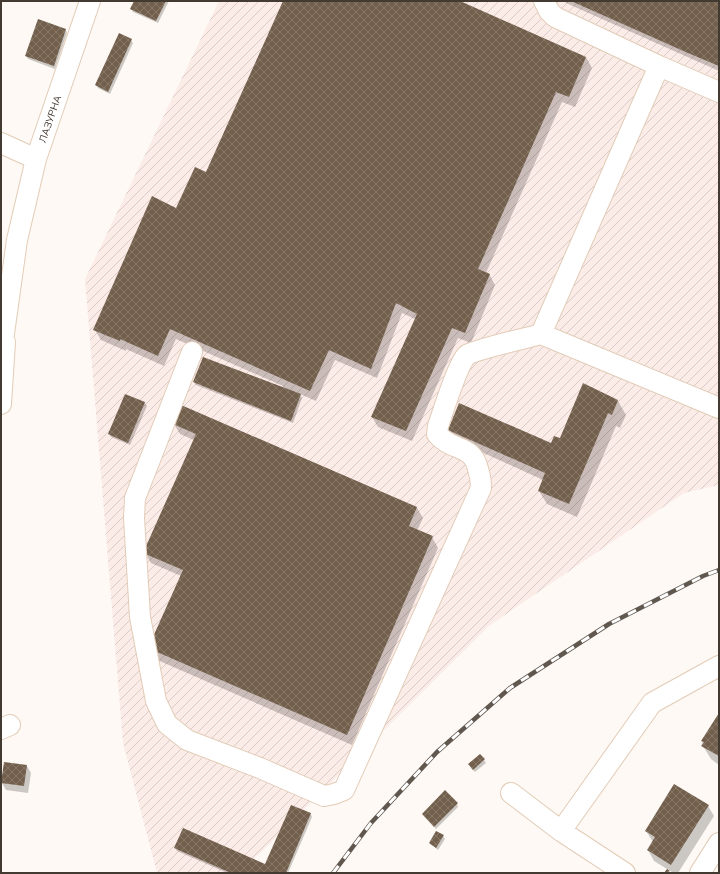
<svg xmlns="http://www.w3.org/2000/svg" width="720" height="874" viewBox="0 0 720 874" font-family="Mulish,sans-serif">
	<defs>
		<pattern id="industrial-furrows" width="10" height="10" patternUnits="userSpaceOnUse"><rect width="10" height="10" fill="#fcece8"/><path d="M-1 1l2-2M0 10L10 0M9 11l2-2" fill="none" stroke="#d9cbc7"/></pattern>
		<pattern id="building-cross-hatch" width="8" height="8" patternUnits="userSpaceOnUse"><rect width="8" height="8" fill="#725f4c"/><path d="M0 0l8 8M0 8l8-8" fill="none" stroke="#877869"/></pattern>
	</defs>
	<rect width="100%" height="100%" fill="#fef9f4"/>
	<path fill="url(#industrial-furrows)" d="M219 1H719V485L684 493 490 625 240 873H157L123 743 85 279Z"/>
	<path fill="#0003" d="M135 1H169L158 23 133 12 131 9Z
		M284 1H457L586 57 592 68 575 107 562 102 486 273 489 274 495 285 471 343 458 338 412 441 378 427 372 417 415 319 402 313 377 378 335 360 316 401 300 394 302 398 293 423 196 385 194 382 282 388 283 386 176 339 164 366 126 349V351L101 340 95 330 176 210 206 173Z
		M565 1H719V71L566 3Z
		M66 30 67 33 55 69 28 59 26 56Z
		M131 40 133 43 110 94 98 88 96 85Z
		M1 252 2 268 1 280Z
		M125 395 145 403 147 406 130 445 111 437 109 434Z
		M618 401 626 415 620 428 616 426 577 517 547 504 539 491 543 480 455 440 449 430 551 444Z
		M182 406 417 508 423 518 417 531 432 537 438 548 352 745 155 659 149 648 181 576 151 563 145 553 194 440 180 434 174 424Z
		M719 715V765L711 759 703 746 702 741Z
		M484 760 486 763 475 772 471 768Z
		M27 766 31 773 28 793 6 790 2 783Z
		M457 804 458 807 436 829 423 814Z
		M291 806 311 814 312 817 288 873H227L177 851 175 848 266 865Z
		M708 806 714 816 678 873H673L668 869 670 873H665L667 869 654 861 648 850 653 842 646 831Z
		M443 836 445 839 438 850 430 843Z"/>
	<path fill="url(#building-cross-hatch)" d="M134 1H166L156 21 130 9Z
		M283 1H460L586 57 569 97 556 92 478 269 490 274 465 333 452 328 406 431 371 417 417 314 396 303 371 369 329 350 310 391 170 329 158 356 120 339V341L93 330 152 196 176 208 195 167 206 172Z
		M571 1H719V66L688 53Z
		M38 19 66 29 54 66 25 56Z
		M119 33 132 39 108 92 95 85Z
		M203 357 301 394 291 421 193 382Z
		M583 383 618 400 612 415 608 413 569 504 538 491 545 473 448 430 459 403 551 443 554 436 560 438Z
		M125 394 145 402 128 443 108 434Z
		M181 405 417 507 409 526 433 536 347 735 148 648 183 570 143 553 196 434 173 424Z
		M719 713V756L701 746 704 742 701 741Z
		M480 754 485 759 473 770 468 764Z
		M4 762 27 765 24 786 1 783Z
		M674 784 709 805 671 865 647 850 655 837 645 831Z
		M445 790 458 803 434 827 422 814Z
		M291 805 311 813 286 873H231L174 848 183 828 265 864Z
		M436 831 444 835 436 848 429 843Z
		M667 869 670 871 664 873Z"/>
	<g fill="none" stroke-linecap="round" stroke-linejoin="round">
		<defs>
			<path id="minor" d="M544 1 549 11 555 17 659 66 719 92
				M659 66 541 334 719 408
				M1 143 36 159
				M192 352 135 498 134 518 140 617 156 701 167 724 187 740 260 768 324 796 334 794 344 790 481 488C481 481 480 475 478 469 472 443 451 452 437 434L438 426C443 412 458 363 467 355 476 349 528 338 541 334
				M1 355 17 240 36 159 90 1
				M1 404 5 342
				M1 729 10 725
				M511 793 561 831 625 873
				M561 831 652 703 719 666
				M700 873 719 843"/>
		</defs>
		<use href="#minor" stroke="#e2ccb7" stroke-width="22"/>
		<use href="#minor" stroke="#fff" stroke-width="20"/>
		<defs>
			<path id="rail" d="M333 873 371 823 437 752 510 688 609 624 703 576 719 570"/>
		</defs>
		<use href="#rail" stroke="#60574f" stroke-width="4.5"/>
		<use href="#rail" stroke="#fff" stroke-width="3" stroke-dasharray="9" stroke-linecap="butt"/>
	</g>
	<g text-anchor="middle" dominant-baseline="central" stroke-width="4" stroke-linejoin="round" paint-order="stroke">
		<g font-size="10" fill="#433a31" stroke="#fff">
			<text transform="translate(50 119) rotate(-71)">ЛАЗУРНА</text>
		</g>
	</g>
	<rect width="720" height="874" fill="none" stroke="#433a31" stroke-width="4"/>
</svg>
